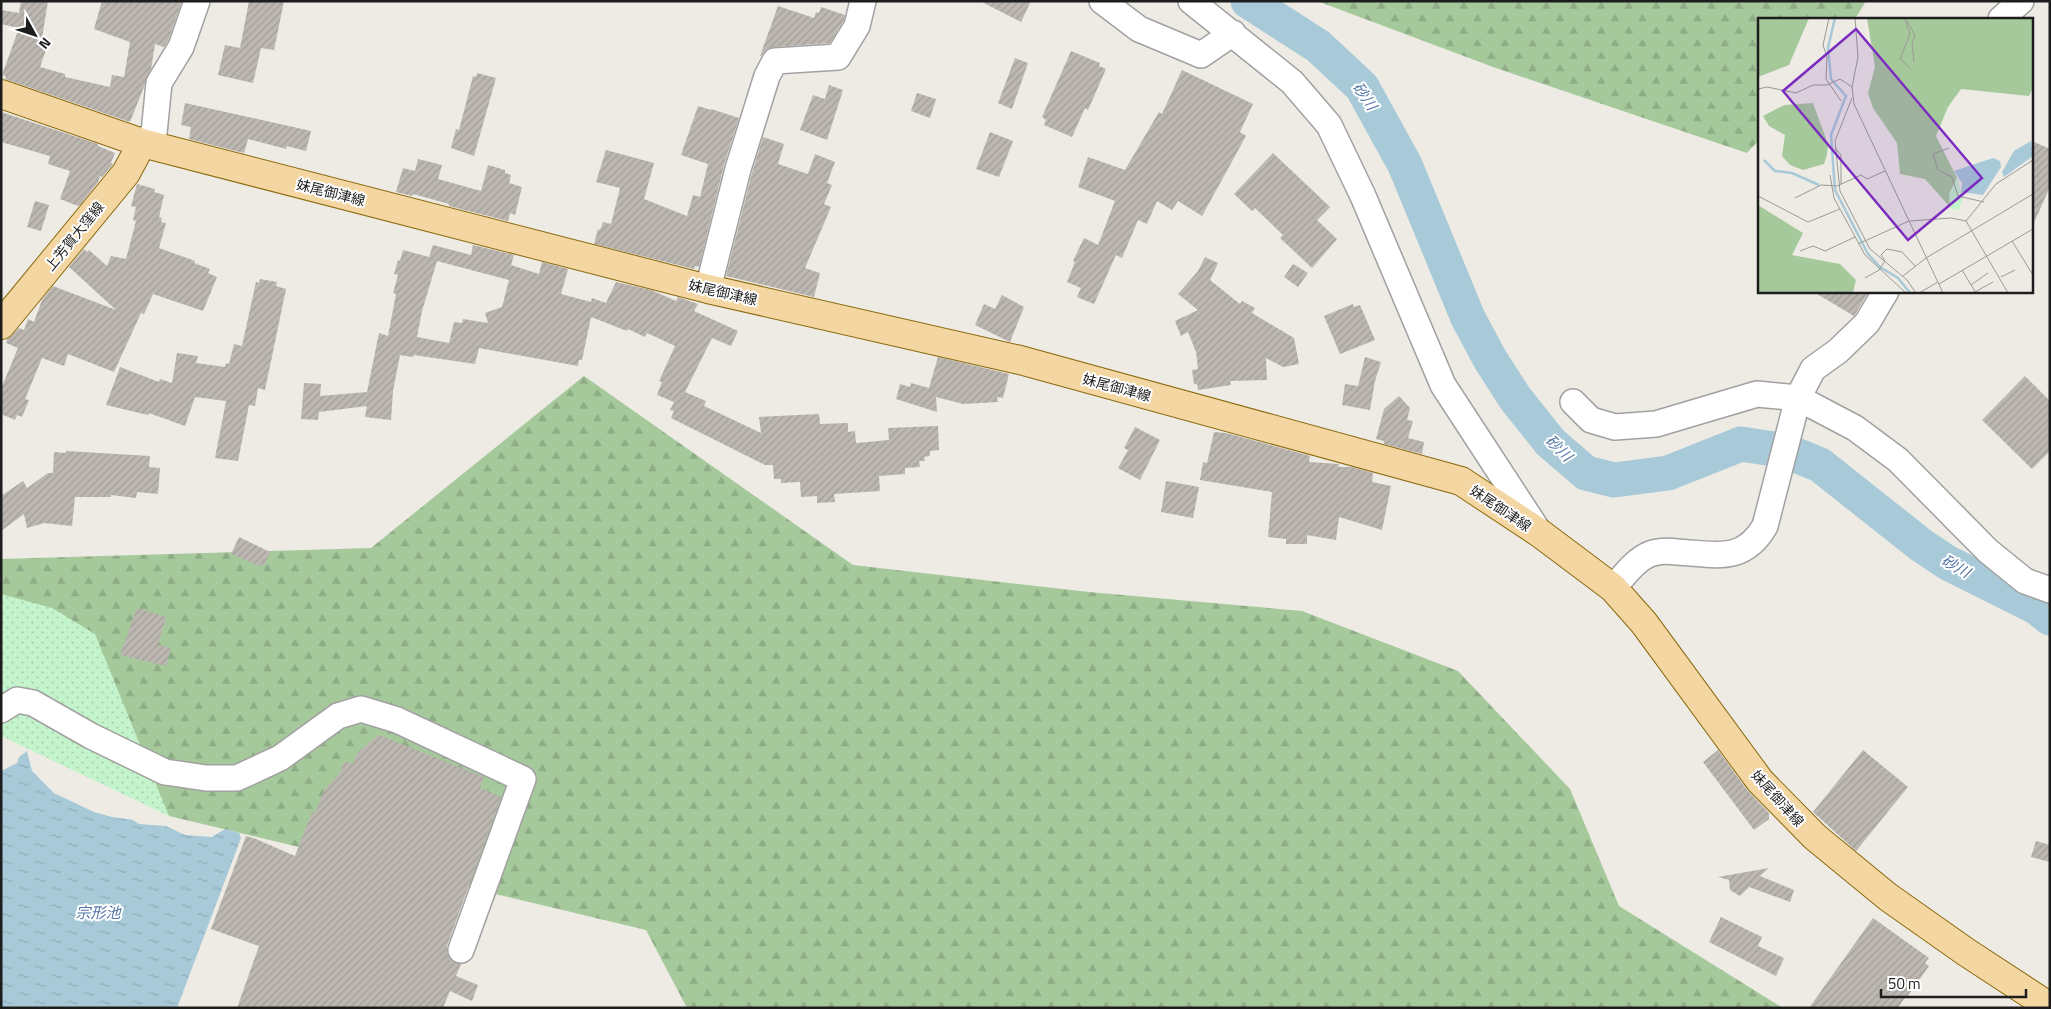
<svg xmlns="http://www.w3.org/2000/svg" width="2051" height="1009" viewBox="0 0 2051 1009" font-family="'Titillium Web','Noto Sans JP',sans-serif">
	<defs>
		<pattern id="forest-firs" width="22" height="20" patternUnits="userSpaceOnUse" patternTransform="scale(1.25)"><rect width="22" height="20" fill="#a6c99c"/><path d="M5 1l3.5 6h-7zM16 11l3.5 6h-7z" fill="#8eac86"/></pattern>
		<pattern id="park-dots" width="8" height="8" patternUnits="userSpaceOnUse" patternTransform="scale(1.25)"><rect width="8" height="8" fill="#c4f4cb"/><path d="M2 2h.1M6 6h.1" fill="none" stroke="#a8d1ae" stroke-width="1.8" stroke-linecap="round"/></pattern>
		<pattern id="water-ripples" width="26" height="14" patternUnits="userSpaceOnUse" patternTransform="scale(1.25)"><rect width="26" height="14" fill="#a7c9d8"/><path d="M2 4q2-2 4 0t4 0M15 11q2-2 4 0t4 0" fill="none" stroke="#8facb9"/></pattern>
		<pattern id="building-hatch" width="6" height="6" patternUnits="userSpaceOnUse" patternTransform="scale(1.25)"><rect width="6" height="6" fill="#bdb7b1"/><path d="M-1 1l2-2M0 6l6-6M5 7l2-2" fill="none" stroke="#a29d98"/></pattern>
	</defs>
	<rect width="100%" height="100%" fill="#edebe4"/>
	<path fill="url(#forest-firs)" d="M1317 1H1866L1855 19H1760V139L1747 153 1493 67Z
		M584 376 853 565 1089 592 1302 611 1458 671 1570 789 1619 906 1783 1008H687L646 930 169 816 1 595V559L371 548Z"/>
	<path fill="url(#park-dots)" d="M1 594 52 608 95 634 169 816 1 736Z"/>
	<path fill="url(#water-ripples)" d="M27 751 32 771 54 793 94 812 112 817 133 820 139 824 166 826 185 835 212 837 225 829 239 833 241 838 177 1008H1V771L17 763 19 757Z"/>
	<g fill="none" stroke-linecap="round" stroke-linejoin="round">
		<path stroke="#a7c9d8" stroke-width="35" d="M1248 1 1318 46 1362 87 1405 165 1468 318 1490 359 1515 398 1550 442 1586 473 1614 480 1668 473 1741 444 1786 451 1820 465 1921 545 1948 563 2036 607 2050 618"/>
	</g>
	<path fill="url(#building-hatch)" fill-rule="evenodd" d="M21 1H48L42 38 49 41 40 67 65 74V77L110 87 112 75 124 77 130 42 94 29 102 1H182L168 41 164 47 155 44 151 69 130 122 5 79 6 76 2 75 19 28 1 24V10L19 13Z
		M249 1H284L274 50 261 48 253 83 218 75 225 45 240 48Z
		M980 1H1031L1021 22Z
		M778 6 814 18 816 12 819 13 821 7 845 15 844 20 830 43 774 47 767 49 761 56H760Z
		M1071 51 1100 63 1099 66 1106 69 1088 110 1085 108 1072 137 1044 125 1046 120 1042 117Z
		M1015 58 1028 63 1012 109 998 103Z
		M1182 70 1253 104 1240 132 1246 136 1202 216 1178 201 1172 210 1157 201 1147 224 1138 220 1122 258 1116 255 1094 304 1077 297 1081 288 1067 282 1075 262 1073 261 1084 238 1098 245 1115 201 1078 187 1088 157 1125 170 1159 112 1162 114Z
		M477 73 496 78 474 156 451 148 456 129 459 130 473 76 476 77Z
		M829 85 843 90 827 140 800 130 813 95 825 99Z
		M917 93 936 99 930 118 911 111Z
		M185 103 311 131 306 151 287 146 286 149 248 139 244 153 189 139 191 127 181 125Z
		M698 106 711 110V109L739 118 724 165 699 267 695 266 694 269 594 244 598 229 600 230 603 222 611 224 620 188 596 182 606 150 654 163 644 199 687 216 693 195 700 197 708 164 681 155Z
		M1 112 98 144V146L115 153 111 163 113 164 102 177 100 176 98 182 80 205 78 206 60 199 70 171 48 164 50 156 1 142Z
		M990 132 1013 141 999 177 976 169Z
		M763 137 784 144 778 164 808 174 815 154 835 162 827 183 832 185 824 204 831 207 805 268 820 273 814 297 726 276 752 173Z
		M2032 141 2050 149V187L2032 227Z
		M1273 153 1330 207 1317 220 1337 239 1312 268 1280 238 1283 235 1255 208 1252 211 1234 194Z
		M418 159 442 165 438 179 481 191 488 165 505 170V173L511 175 509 183 522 187 515 215 510 213 508 221 449 206V204L413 194 412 196 396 192 403 168 415 171Z
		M137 184 155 189 154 192 164 195 159 217 162 218 161 222 166 223 159 248 195 261 194 263 210 269 208 273 217 277 203 311 153 294 144 314 141 313 114 372 68 354 64 366 42 358 25 399 29 400 22 417 17 415 15 420 1 414V389L18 348 6 343 7 339 19 328 24 330 28 319 34 322 42 300 53 286 116 310 69 267 84 249 87 252 89 250 107 266 111 256 126 259 136 221 133 220 136 207 131 206Z
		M35 201 49 205 41 231 27 227Z
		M433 245 471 255 473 245 514 255 511 265 539 274 542 262 568 269 561 294 591 302 592 298 606 303 616 282 651 290 676 301 678 297 698 304 694 311 738 331 731 346 712 338 685 392 706 401 704 406 761 433 759 417 819 414 820 424 848 423V432L855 431 856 443 889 440 888 428 938 426 939 450 930 451V456L924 457 925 461H919L920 467 905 468V474L879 476 880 491 834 494 835 502 817 503V496L801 497 800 482 781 483V479H774L773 465H765L671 418 674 411 670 410 674 402 657 395 662 382 659 381 675 346 647 333 645 337 628 329 627 331 591 317 582 360H579L578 366 479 348 475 364 414 355 413 357 400 355 393 391 391 420 365 417 367 406 319 412 318 420 301 419 304 383 321 384 320 396 367 392 379 333 388 336 396 294 393 293 398 275 394 274 398 260 400 261 403 250 429 257ZM437 261 509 280 502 307 485 313 488 323 463 319 462 323 454 322 449 343 417 337 422 311Z
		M1205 257 1218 263 1210 280 1240 304 1242 301 1255 308 1252 313 1294 338 1299 364 1283 367 1266 358 1267 380 1230 381 1231 385 1198 390 1197 384H1194L1192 370 1198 369 1196 352 1188 332 1181 336 1175 321 1198 310 1178 294 1198 271Z
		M1293 264 1308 273 1298 287 1284 277Z
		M260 279 277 282 276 286 286 289 265 390 258 388 255 406 249 405 238 461 215 458 226 401 195 397 185 426 149 413 148 415 106 405 120 367 159 382 160 379 172 383 177 353 198 356 196 363 225 367 226 363 229 364 234 344 242 346 256 282 259 283Z
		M1812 291H1869L1854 316Z
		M1002 295 1024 307 1010 342 975 325 984 304 995 309Z
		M1353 304 1354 307 1360 305 1375 340 1340 354 1324 316Z
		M938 357 1009 374 1003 398 997 397 998 402 963 404 936 397 937 412 896 399 900 384 910 387 911 383 929 388Z
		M1365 357 1381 362 1375 381 1370 410 1342 405 1345 384 1358 386Z
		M2025 376 2050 401V451L2032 469 1982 420Z
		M1399 396 1410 408 1407 420 1413 421 1408 438 1424 442 1422 454 1384 444V441L1376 439 1384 409Z
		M1135 427 1160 440 1140 480 1118 468 1128 450 1124 448Z
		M1214 432 1226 433 1310 456 1309 462 1339 464 1338 467H1352L1373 473 1372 482 1391 486 1382 530 1339 517 1336 540 1307 535V544H1286V539L1268 537 1272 492 1200 480 1203 462 1207 463Z
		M66 451 150 456 149 467 160 468 158 494 137 492 136 498 111 495V497H75L72 526 44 523 27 528 24 514 1 531V496L23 481 27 488 48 473H53L54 452 66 453Z
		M1166 481 1199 487 1193 518 1161 512Z
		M239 537 270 552 264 566 260 564 259 566 231 554Z
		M137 608 166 617 158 645 171 648 166 666 120 655Z
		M379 735 484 777 480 788 501 797 447 946V952L450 959 456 963 461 964 456 976 478 985 472 1001 450 991 443 1008H237L259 946 211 929 246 836 256 839 295 856 312 812 315 813 324 791 339 774 345 761 353 764 358 752Z
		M1718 750 1747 790 1769 813V819L1754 830 1703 762Z
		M1863 750 1908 787 1856 851 1813 812Z
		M2036 841 2050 845V862L2031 857Z
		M1769 868 1760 876 1794 890 1790 902 1749 887 1740 896 1730 890 1729 880 1718 877Z
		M1721 917 1762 937 1758 946 1784 958 1776 976 1709 942Z
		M1873 918 1929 958 1925 963 1929 966 1907 997 1906 996 1898 1008H1809Z"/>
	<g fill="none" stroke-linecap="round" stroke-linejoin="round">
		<defs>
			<path id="minor" d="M1102 1 1139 29 1201 55 1233 33
				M1191 1 1292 82 1329 125 1363 196 1443 385 1539 532
				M2001 19 2021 1
				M142 143 154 133 159 83 181 47 197 1
				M708 289 738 169 767 76 775 61 838 57 857 26 863 1
				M1573 402 1591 420 1615 427 1656 424 1757 394 1798 398 1855 428 1898 460 1988 551 2025 581 2050 590
				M1613 588C1624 576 1635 560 1650 554 1658 551 1669 551 1677 552 1715 554 1743 564 1765 526L1798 398 1813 369 1838 351 1867 323 1886 291
				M1 710 17 700 33 703 91 736 165 772 206 778H237L280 758 338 716 361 709 397 720 523 779 461 950"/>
			<path id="major" d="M1 94 142 143 708 289 1020 360 1461 481 1541 534 1613 588 1644 623 1760 781 1815 837 1888 897 1966 952 2050 1007
				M1 325 126 173 142 143"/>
		</defs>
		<use href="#minor" stroke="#a1a1a1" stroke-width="28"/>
		<use href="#major" stroke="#8a690c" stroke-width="30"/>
		<use href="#minor" stroke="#fff" stroke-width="25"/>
		<use href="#major" stroke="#f4d6a2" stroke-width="28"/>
	</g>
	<g text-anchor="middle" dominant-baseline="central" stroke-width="4" stroke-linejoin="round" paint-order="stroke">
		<g font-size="14" fill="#1d1d1d" stroke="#fff">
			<text transform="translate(331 192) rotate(14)">妹尾御津線</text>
			<text transform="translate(74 236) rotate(-51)">上芳賀大窪線</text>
			<text transform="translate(723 292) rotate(13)">妹尾御津線</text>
			<text transform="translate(1117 387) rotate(15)">妹尾御津線</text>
			<text transform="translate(1501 508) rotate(34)">妹尾御津線</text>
			<text transform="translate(1778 798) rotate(48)">妹尾御津線</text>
		</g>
		<g font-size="15" font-style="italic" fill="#5275a5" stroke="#fff">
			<text transform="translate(1365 96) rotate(56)">砂川</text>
			<text transform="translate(1559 448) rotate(44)">砂川</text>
			<text transform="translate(1956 566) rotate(30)">砂川</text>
			<text x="98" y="912">宗形池</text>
		</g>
	</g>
	<g transform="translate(1758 18)">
		<rect width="275" height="275" fill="#edebe4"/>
		<path d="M0 0H51L31 47 0 59ZM109 0H275V70L271 78 203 71 190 89 178 118 199 160 192 189 167 161 142 156 139 125 115 90 110 75 117 49ZM55 85 70 126 69 137 66 146 45 152 32 147 24 138 27 117 11 108 5 98 26 87ZM0 187 45 215 34 237 82 246 98 262 95 274 0 275Z" fill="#a6c99c"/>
		<path d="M199 160 205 180 201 191 196 192 192 189 191 176Z" fill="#c4f4cb"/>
		<path d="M273 123 275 138 246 159 244 154 256 133ZM235 140 242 143 243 149 225 177 203 174 204 165 196 153Z" fill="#a7c9d8"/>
		<path fill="none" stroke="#a7c9d8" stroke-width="2.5" d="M77 0 70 30 73 61 88 78 73 117 77 172 110 236 122 249 140 260 152 275M6 142 17 153 34 155 61 167"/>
		<path fill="none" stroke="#9a9994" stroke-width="1" d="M71 0 65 27 69 39 68 61 83 83M97 0 100 39 94 69 96 86 185 275M147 1 152 16 142 41 153 51M149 3 157 17 154 26 156 44M0 71 9 69 38 75 55 67H69L82 61 94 69M94 80 77 123 82 173 112 231 149 262 158 275M77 130 83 137V166M191 130 175 136 180 152 194 159 200 178 226 184M72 157 76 180 107 237 148 275M0 178 50 204 82 191M37 180 63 167 79 168 103 157 109 161 127 153M152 203 193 200 208 203 238 166 275 142M208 203 250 275M254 223 275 257M100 226 151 203M42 233 55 228 67 233 97 219M204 252 218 275M145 258 168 240 275 176M243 259 257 252M107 260 121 252 127 243 123 237 129 231 144 234 157 248M181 266 275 211M213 267 230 255M217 274 235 264M161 275 180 264"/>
		<path fill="#7b2cbf" fill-opacity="0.15" stroke="#7b2cbf" stroke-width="2.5" d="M98 11 224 160 150 222 25 73Z"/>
		<rect width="275" height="275" fill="none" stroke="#1d1d1d" stroke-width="2.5"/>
	</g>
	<rect width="2051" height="1009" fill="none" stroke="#1d1d1d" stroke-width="5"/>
	<g transform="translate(35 35) rotate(130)" stroke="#ffffff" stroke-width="4" paint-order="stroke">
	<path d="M0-4L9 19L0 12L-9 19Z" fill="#1d1d1d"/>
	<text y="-8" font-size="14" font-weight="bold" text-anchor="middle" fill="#1d1d1d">N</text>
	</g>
	<path d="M1881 989v8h145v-8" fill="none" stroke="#1d1d1d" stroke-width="2.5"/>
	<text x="1888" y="989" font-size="15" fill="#1d1d1d" stroke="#ffffff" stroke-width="4" paint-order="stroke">50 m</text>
</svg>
